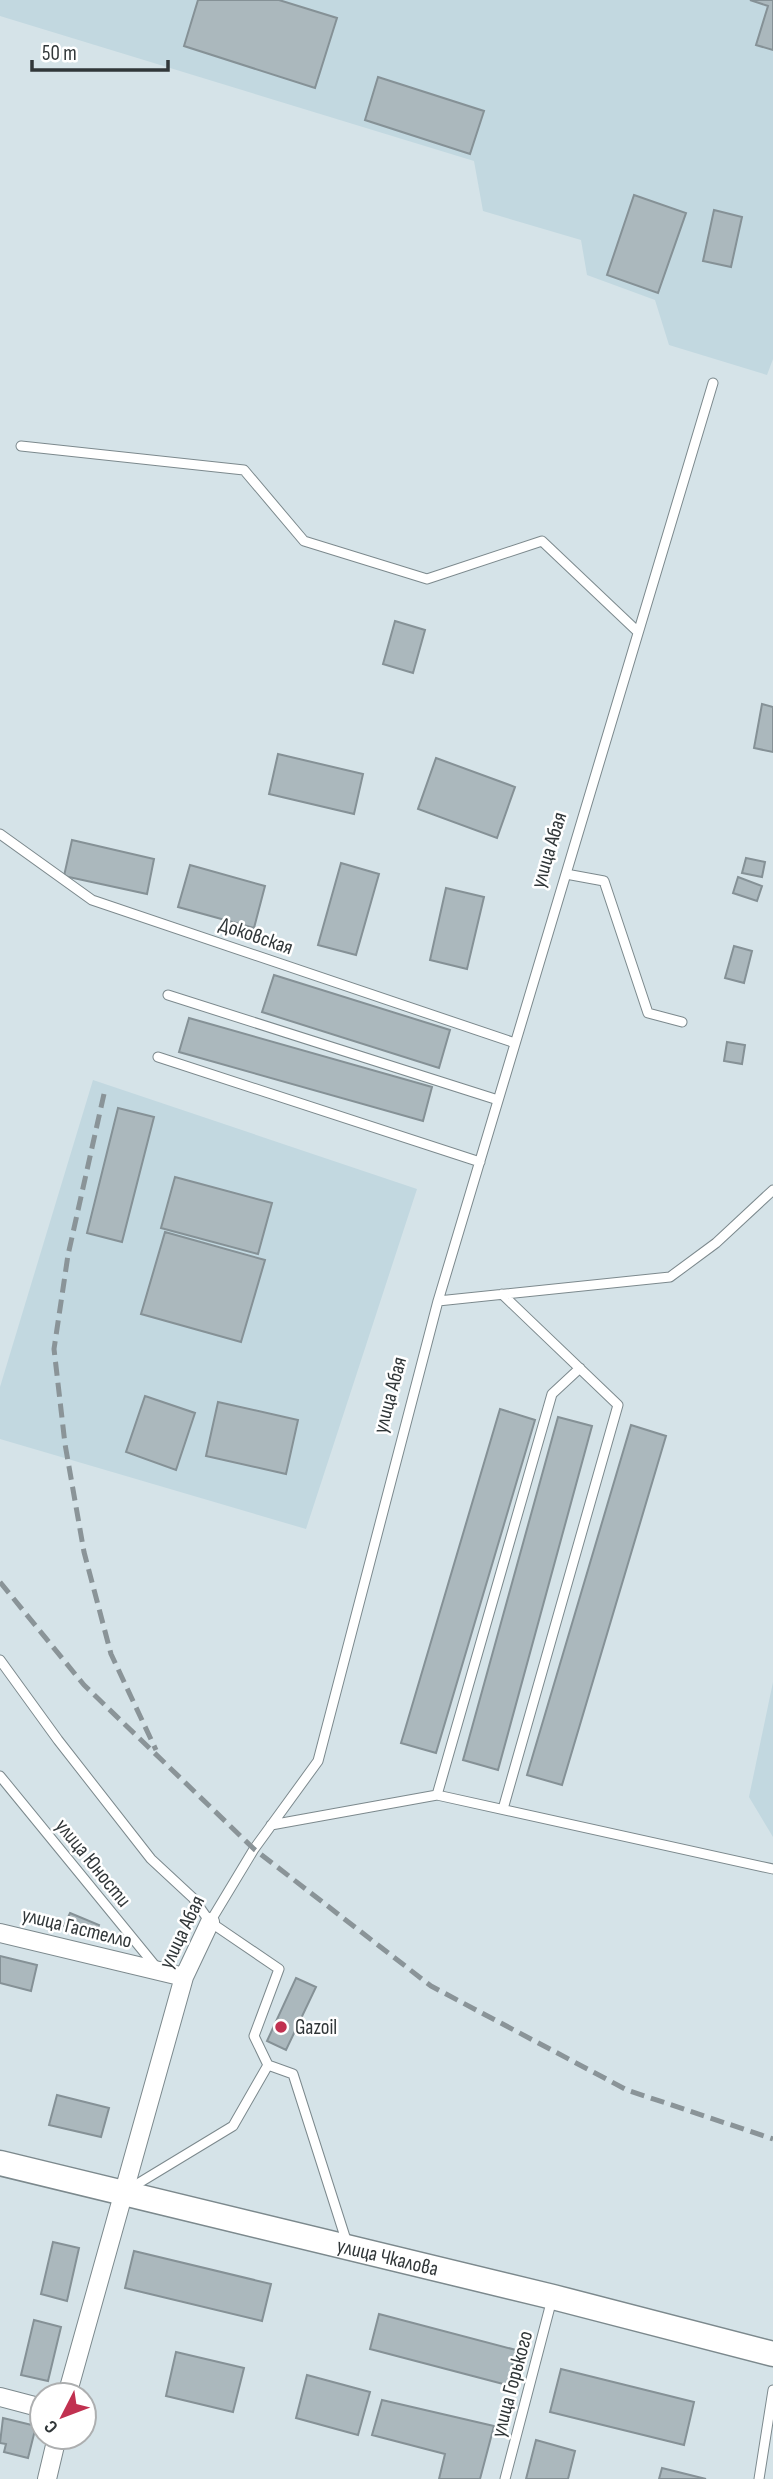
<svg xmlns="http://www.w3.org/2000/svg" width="773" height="2479" viewBox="0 0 773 2479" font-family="'Sofia Sans Condensed',sans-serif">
	<rect width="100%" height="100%" fill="#d5e3e8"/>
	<path fill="#c2d8e0" d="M0 0H773V359L767 375 669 345 655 300 587 275 581 240 483 211 474 161 0 16Z
		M93 1080 417 1189 306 1529 0 1439V1387Z
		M773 1682V1837L749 1797Z"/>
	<path fill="#abb8bd" stroke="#859196" stroke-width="2" d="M198 0H279L337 18 315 88 184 46Z
		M750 0H773V50L756 45 768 6Z
		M378 77 484 111 470 154 365 120Z
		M634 195 686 213 658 293 607 275Z
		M714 210 742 217 731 267 703 261Z
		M395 621 425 630 413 673 383 664Z
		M762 704 773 707V752L754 748Z
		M278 754 363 774 354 814 269 794Z
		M436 758 515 787 497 838 418 809Z
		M72 840 154 859 147 894 64 876Z
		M746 858 765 862 762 877 742 873Z
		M341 863 379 874 356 955 318 945Z
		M190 865 265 886 254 928 178 907Z
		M738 877 762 886 757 901 733 893Z
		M446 888 484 897 467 969 430 960Z
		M734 946 752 951 744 983 725 978Z
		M274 975 450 1030 439 1068 262 1012Z
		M189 1018 432 1087 423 1121 179 1052Z
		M727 1042 745 1045 742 1064 724 1061Z
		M118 1108 154 1117 122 1242 87 1233Z
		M175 1177 272 1203 258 1254 161 1228Z
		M165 1232 265 1260 241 1342 141 1314Z
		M145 1396 195 1413 176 1470 126 1452Z
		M218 1402 298 1420 286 1474 206 1456Z
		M500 1409 535 1420 436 1753 401 1743Z
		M558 1417 592 1426 498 1770 463 1760Z
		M631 1425 666 1436 562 1785 527 1775Z
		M70 1913 99 1925 94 1938 64 1926Z
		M0 1956 37 1965 31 1991 0 1983Z
		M296 1978 316 1987 286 2050 267 2041Z
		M57 2095 109 2108 101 2137 49 2125Z
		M53 2242 79 2248 67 2301 41 2294Z
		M134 2251 271 2284 262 2321 125 2288Z
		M379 2314 516 2350 507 2385 370 2349Z
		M34 2320 61 2327 48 2381 21 2375Z
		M176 2352 244 2368 233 2412 166 2396Z
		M561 2369 694 2402 684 2445 550 2412Z
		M307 2375 370 2392 358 2435 296 2418Z
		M382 2400 494 2426 480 2479H439L445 2454 372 2435Z
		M3 2418 36 2426 28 2458 4 2452 6 2444 0 2443Z
		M536 2440 575 2451 568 2479H526Z
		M662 2468 706 2479H659Z"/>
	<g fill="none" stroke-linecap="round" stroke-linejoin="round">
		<defs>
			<path id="service" d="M21 446 244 470 304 541 427 579 542 541 638 632
				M0 834 92 900 515 1043
				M566 874 604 881 648 1013 682 1022
				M168 995 498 1100
				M158 1057 480 1162
				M502 1294 618 1405 503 1809
				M438 1301 670 1277 716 1243 773 1190
				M0 1660 58 1740 151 1859 193 1898 210 1922 279 1969 254 2036 268 2065
				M0 1776 157 1968
				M437 1795 552 1394 580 1368
				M271 1825 437 1795 773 1869
				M210 1922 254 1849 318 1761 438 1301 713 383
				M129 2189 233 2126 268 2065 293 2074 347 2243
				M505 2479 552 2299
				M759 2479 773 2390"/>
			<path id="minor" d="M0 1933 184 1977
				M67 2395 184 1977 210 1922
				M0 2397 42 2408
				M47 2479 57 2437"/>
			<g id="secondary">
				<path id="s1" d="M0 2163 553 2297 773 2354"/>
			</g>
		</defs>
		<use href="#service" stroke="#7c898d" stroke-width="11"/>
		<use href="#minor" stroke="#7c898d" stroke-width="20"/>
		<use href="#secondary" stroke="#7c898d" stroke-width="27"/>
		<use href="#service" stroke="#fff" stroke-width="9"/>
		<use href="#minor" stroke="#fff" stroke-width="18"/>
		<use href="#secondary" stroke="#fff" stroke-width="24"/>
		<path stroke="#8a9498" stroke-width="5" stroke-dasharray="14 7" stroke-linecap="butt" d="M104 1094 68 1255 54 1349 65 1444 84 1552 111 1654 156 1750
			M0 1582 84 1685 254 1849 431 1986 627 2090 773 2139"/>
	</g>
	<circle fill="#c13150" stroke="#fff" stroke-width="2.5" cx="281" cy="2027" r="7"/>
	<g text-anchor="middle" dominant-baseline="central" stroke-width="5" stroke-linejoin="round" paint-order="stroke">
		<g font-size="21" fill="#313739" stroke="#fff">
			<text transform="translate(549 850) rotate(-73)">улица Абая</text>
			<text transform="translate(256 936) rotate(19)">Доковская</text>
			<text transform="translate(390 1395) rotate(-75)">улица Абая</text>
			<text transform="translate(93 1863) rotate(51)">улица Юности</text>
			<text transform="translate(77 1928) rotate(14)">улица Гастелло</text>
			<text transform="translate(182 1932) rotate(-64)">улица Абая</text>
			<text stroke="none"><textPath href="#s1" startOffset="399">улица Чкалова</textPath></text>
			<text transform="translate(512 2384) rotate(-75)">улица Горького</text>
		</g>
		<g font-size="21" fill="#313739" stroke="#fff" text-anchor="start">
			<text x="295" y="2027">Gazoil</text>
		</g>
	</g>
	<g transform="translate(63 2416) rotate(228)"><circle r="33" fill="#ffffff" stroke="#adafb0" stroke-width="2"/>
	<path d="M0-5L12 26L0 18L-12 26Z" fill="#c13150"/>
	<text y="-10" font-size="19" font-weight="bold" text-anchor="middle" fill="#313739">С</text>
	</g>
	<path d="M32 60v10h136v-10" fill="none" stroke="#313739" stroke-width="3.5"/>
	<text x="42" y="60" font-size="21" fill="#313739" stroke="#ffffff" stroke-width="5" paint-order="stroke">50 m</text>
</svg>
